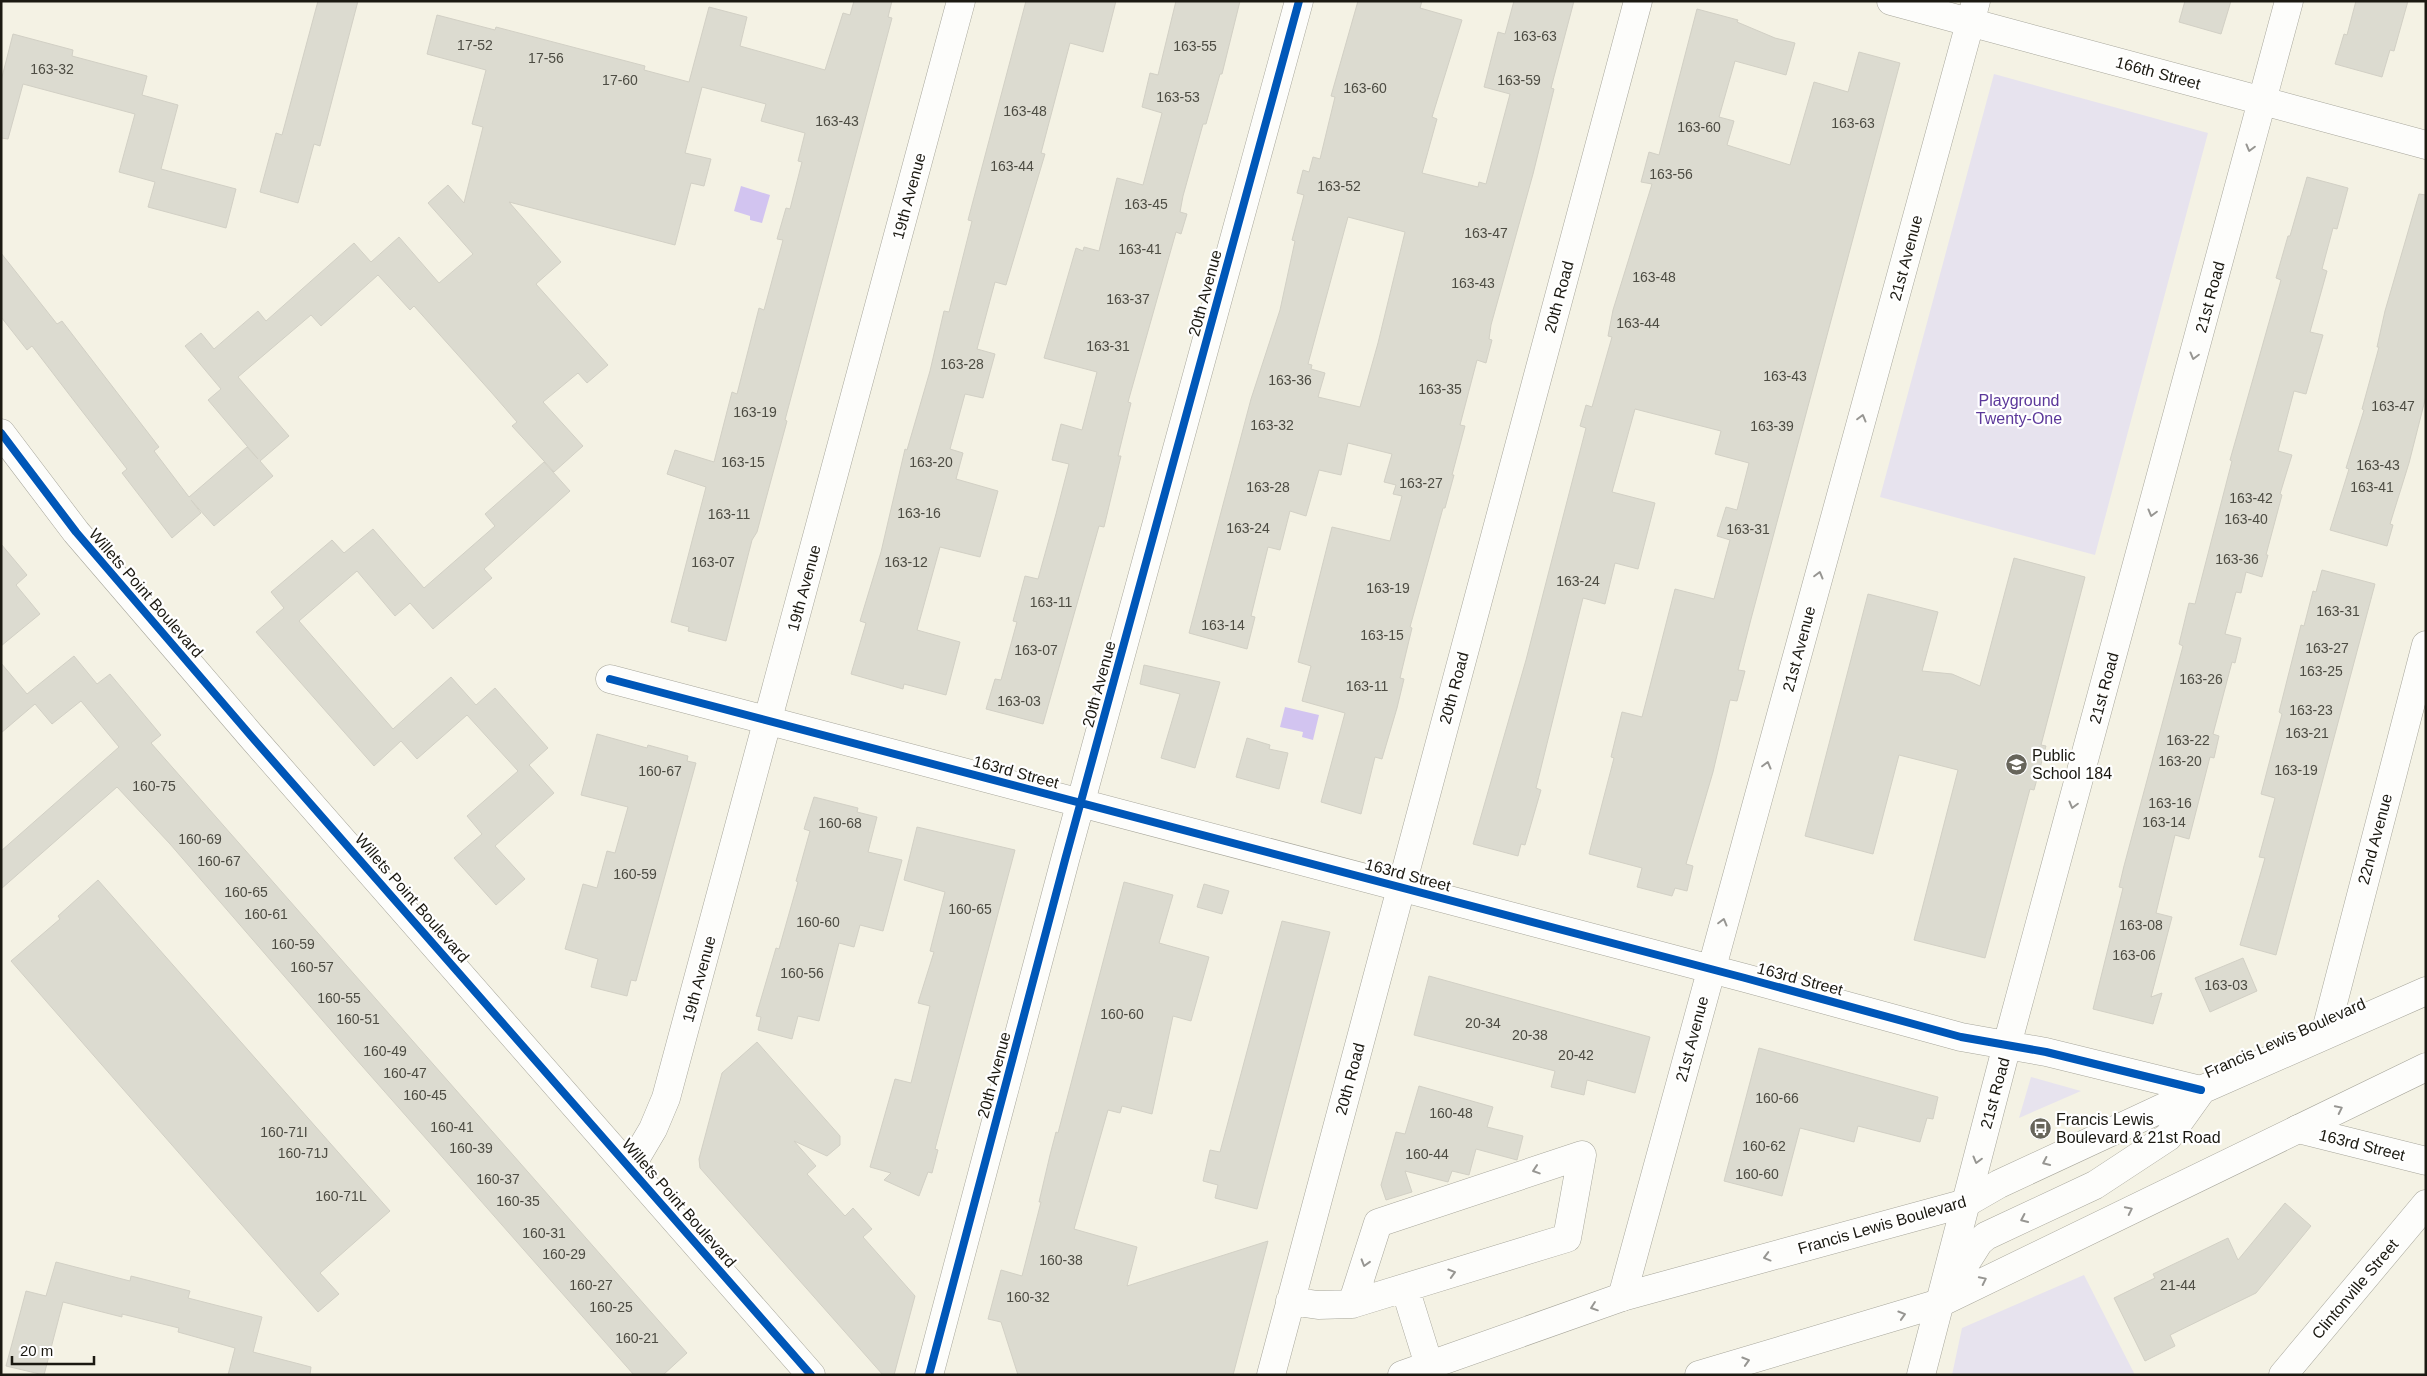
<svg xmlns="http://www.w3.org/2000/svg" width="2427" height="1376" viewBox="0 0 2427 1376" font-family="Helvetica,sans-serif">
	<rect width="100%" height="100%" fill="#f4f2e4"/>
	<path fill="#e7e3ee" d="M1994 74 2208 133 2095 555 1880 497Z
		M2031 1077 2081 1091 2019 1118Z
		M2084 1275 2135 1375H1952L1962 1328Z"/>
	<path fill="#d2c4f0" d="M741 186 770 195 762 223 750 220V216L734 211Z
		M1285 707 1319 715 1313 740 1302 737 1303 732 1280 727Z"/>
	<path fill="#dcdbd0" stroke="#d2d0c5" fill-rule="evenodd" d="M318 1H358L320 146 314 144 298 203 260 192 276 133 282 135Z
		M854 1H892L888 17 892 18 785 420 787 421 757 532 752 540 726 641 688 631 689 627 671 622 706 487 667 474 675 450 714 462 732 392 737 394 759 308 764 310 783 240 777 239 786 208 790 209 802 162 798 161 805 133 761 121 766 104 702 87 685 153 711 159 704 186 691 183 675 245 509 202 561 262 536 284 608 365 587 383 578 373 543 402 583 446 554 472 512 426 517 422 491 392 414 306 410 310 378 275 321 326 311 315 238 377 289 436 260 461 273 476 214 526 191 500 201 513 172 538 122 473 127 469 78 406 32 346 27 350 1 317V253L57 324 62 321 159 447 154 451 189 497 247 447 258 459 208 400 221 389 185 346 201 333 214 349 258 311 266 321 354 243 371 262 399 237 439 283 473 254 428 203 448 185 464 203 483 127 472 124 486 70 427 54 437 15 495 30 496 27 645 66 644 70 689 82 709 7 747 17 740 46 825 70 843 13 850 15Z
		M1026 1H1116L1103 52 1070 43 1041 153 1045 154 1006 285 995 282 977 349 995 354 983 398 965 394 950 449 963 453 956 479 998 491 980 557 940 547 917 630 960 642 946 695 904 684 903 689 851 674 866 623 860 621 881 552 905 449 907 450 930 371 944 311 949 312 972 221 968 220Z
		M1176 1H1240L1222 74H1220L1206 124H1203L1183 196 1180 212 1187 214 1181 234 1176 232 1128 402 1131 403 1118 456H1121L1104 527 1099 526 1043 724 986 709 995 679 1001 680 1017 622 1013 621 1025 576 1038 579 1056 514 1069 464 1052 460 1061 424 1082 430 1097 372 1044 358 1076 248 1083 251 1084 247 1099 251 1117 178 1143 185 1162 113 1142 107 1150 73 1158 75Z
		M1358 1H1422L1420 8 1462 20 1432 117 1437 119 1422 173 1478 187 1479 182 1486 184 1510 94 1484 87 1498 32 1505 34 1514 1H1574L1551 88 1554 89 1533 174 1491 325 1489 339 1492 340 1486 363 1477 360 1460 425 1465 426 1452 475H1454L1445 508H1443L1410 627 1412 628 1400 678 1404 679 1397 708 1382 759 1375 757 1361 814 1321 802 1345 713 1302 701 1311 666 1298 662 1332 527 1390 541 1402 496 1393 494 1396 485 1384 482 1392 454 1348 443 1341 475 1319 470 1306 516 1290 511 1280 550 1268 547 1251 616 1255 617 1247 649 1189 633 1251 399 1280 310 1295 241 1292 240 1304 195 1297 193 1303 170 1309 172 1313 157 1320 159 1335 97 1331 96ZM1348 217 1405 232 1378 343 1360 407 1318 397 1325 373 1311 369 1312 365 1308 364Z
		M2185 1H2231L2221 34 2179 22Z
		M2356 1H2408L2394 51 2390 50 2382 77 2335 64 2344 34 2347 35Z
		M1697 9 1738 20 1737 22 1775 38 1795 43 1786 75 1735 61 1719 117 1734 121 1727 145 1790 165 1814 82 1848 92 1859 52 1900 63 1751 619 1738 670 1745 671 1737 701 1730 700 1713 772 1686 864 1693 866 1687 891 1675 888 1672 896 1637 887 1642 868 1589 854 1614 758 1611 757 1622 712 1642 717 1675 589 1714 599 1730 540 1717 536 1726 507 1737 510 1749 463 1715 454 1721 431 1635 409 1612 492 1655 503 1638 569 1615 563 1605 604 1583 598 1536 788 1541 790 1525 845 1521 844 1518 856 1473 844 1526 660 1586 428 1580 426 1586 405 1592 407 1612 337 1608 336 1613 310 1652 184 1641 182 1649 152 1659 155Z
		M13 34 73 50 72 56 147 76 142 95 178 105 161 169 236 189 226 228 148 207 155 182 119 172 135 114 23 84 8 139 1 138V81Z
		M2307 177 2348 188 2337 229 2333 228 2322 269 2327 271 2310 332 2323 335 2306 394 2294 391 2278 451 2292 455 2280 494 2282 495 2266 555H2268L2262 577 2246 572 2241 593 2236 592 2225 634 2241 638 2235 663 2232 662 2213 734 2219 736 2214 758 2210 757 2189 839 2175 835 2165 876 2156 913 2172 917 2151 997 2162 993 2153 1024 2093 1009 2123 888 2119 887 2124 866 2183 646 2179 644 2189 603 2195 604 2232 461 2230 460 2281 280 2276 278 2288 236H2290Z
		M2419 194 2426 195V396L2409 463 2390 524 2393 525 2387 546 2330 530 2349 469 2346 468 2364 410 2362 409 2379 347H2377L2385 311Z
		M544 462 570 491 484 569 492 578 433 629 410 603 395 616 357 571 299 621 393 729 451 677 476 705 495 688 548 748 529 765 554 793 495 846 525 879 496 905 454 858 482 834 467 816 518 771 467 715 417 759 401 741 374 766 256 632 284 608 271 592 332 540 344 553 373 529 424 588 495 526 485 514Z
		M1 544 27 575 16 585 40 614 1 646Z
		M2014 558 2085 577 2041 745 2046 746 2034 790 2030 789 1985 958 1914 940 1958 770 1899 755 1873 854 1805 836 1868 594 1938 612 1922 671 1952 674 1980 686Z
		M2322 570 2375 584 2276 955 2240 945 2265 858 2259 857 2275 798 2261 794 2282 714 2279 712 2301 625 2304 626 2313 591 2316 592Z
		M74 656 97 684 110 674 161 735 151 743 687 1353 663 1375H634L355 1058 170 844 117 787 1 889V851L119 747 81 701 52 724 35 704 1 733V663L27 694Z
		M1144 665 1220 682 1195 768 1161 758 1180 694 1140 684Z
		M597 734 647 748 648 745 688 756 687 761 696 763 636 981 631 980 627 996 591 987 598 959 565 949 583 884 597 888 607 851 615 853 628 807 581 795Z
		M1247 738 1270 745 1269 749 1288 753 1279 789 1236 777Z
		M814 797 858 808 857 812 877 817 868 852 902 860 883 931 860 925 854 947 839 943 819 1021 798 1016 792 1039 758 1030 761 1017 756 1016 776 948 779 949 798 882 796 881 810 831 804 829Z
		M917 827 1015 850 935 1149 938 1150 932 1173 928 1172 919 1196 884 1180 891 1173 870 1167 895 1079 911 1083 930 1006 918 1003 934 952 930 951 945 892 904 880Z
		M98 880 390 1211 320 1273 339 1294 318 1312 11 961 60 919 58 916Z
		M1124 882 1173 895 1159 943 1209 957 1191 1021 1173 1016 1152 1114 1122 1106 1120 1113 1108 1110 1074 1229 1137 1247 1127 1286 1268 1241 1233 1375H1018L1001 1322 988 1319 1001 1270 1022 1276 1041 1202H1039L1050 1155 1056 1132 1058 1133Z
		M1204 884 1229 891 1222 914 1197 907Z
		M1282 921 1330 932 1257 1209 1215 1198 1218 1185 1203 1181 1210 1150 1220 1152Z
		M2243 958 2257 991 2210 1012 2195 978Z
		M1429 976 1650 1037 1635 1093 1587 1080 1584 1095 1551 1087 1555 1071 1414 1035Z
		M757 1042 840 1136V1145L827 1156 794 1141 816 1166 807 1174 845 1216 853 1208 872 1229 863 1237 915 1296 894 1375H883L700 1168 699 1159 722 1073Z
		M1759 1048 1938 1097 1933 1119 1927 1118 1920 1142 1858 1126 1854 1142 1800 1128 1782 1196 1724 1181Z
		M1419 1086 1493 1107 1487 1127 1523 1136 1517 1160 1476 1149 1469 1175 1452 1171 1448 1182 1405 1171 1412 1192 1386 1200 1381 1185 1396 1132 1405 1134Z
		M2285 1203 2311 1226 2256 1293 2170 1335 2175 1346 2145 1361 2114 1298 2155 1278 2153 1274 2228 1238 2238 1260Z
		M56 1262 130 1281 131 1276 190 1291 188 1298 262 1317 253 1352 311 1367 310 1375H228L235 1348 178 1332 179 1328 122 1314V1317L63 1302 44 1375 6 1366 26 1291 46 1296Z"/>
	<g fill="none" stroke-linecap="round" stroke-linejoin="round">
		<defs>
			<path id="minor" d="M1891 1 2426 145
				M1 433 76 532 251 736 811 1375
				M610 679 1745 978 1961 1037 2046 1052 2201 1090
				M2325 1034 2426 645
				M2298 1129 2426 1161
				M630 1168 653 1129 666 1098 961 1
				M1405 1288 1429 1365
				M1622 1297 1976 1
				M1290 1301 1318 1305 1352 1304 1567 1238 1582 1155 1378 1223 1352 1304
				M929 1375 1065 860 1299 1
				M1271 1375 1638 1
				M1921 1375 2007 1045 2289 1
				M2283 1375 2426 1204"/>
			<path id="major" d="M1941 1302 1979 1242 1986 1236 2095 1185 2168 1137 2201 1091
				M1402 1375 1622 1297 1966 1203 1999 1184 2201 1090 2426 991
				M1699 1375 1940 1303 2426 1067"/>
		</defs>
		<use href="#minor" stroke="#a7a69b" stroke-width="29"/>
		<use href="#major" stroke="#a7a69b" stroke-width="29"/>
		<use href="#minor" stroke="#fdfdfb" stroke-width="28"/>
		<use href="#major" stroke="#fdfdfb" stroke-width="28"/>
		<defs>
			<path id="cycleway" d="M1 433 76 532 251 736 811 1375
				M610 679 1745 978 1961 1037 2046 1052 2201 1090
				M929 1375 1065 860 1299 1"/>
		</defs>
		<use href="#cycleway" stroke="#fff" stroke-width="11"/>
		<use href="#cycleway" stroke="#0057b8" stroke-width="8"/>
	</g>
	<defs><path id="oneway-chevron" d="M-2-3.5L2.5 0L-2 3.5" fill="none" stroke-width="1.6" stroke-linecap="round" stroke-linejoin="round" transform="scale(1.25)"/></defs>
	<g stroke="#979692">
		<use href="#oneway-chevron" transform="translate(2250 148) rotate(105)"/>
		<use href="#oneway-chevron" transform="translate(2194 356) rotate(105)"/>
		<use href="#oneway-chevron" transform="translate(1862 418) rotate(-75)"/>
		<use href="#oneway-chevron" transform="translate(2152 513) rotate(105)"/>
		<use href="#oneway-chevron" transform="translate(1819 575) rotate(-75)"/>
		<use href="#oneway-chevron" transform="translate(1767 765) rotate(-75)"/>
		<use href="#oneway-chevron" transform="translate(2073 805) rotate(105)"/>
		<use href="#oneway-chevron" transform="translate(1723 922) rotate(-75)"/>
		<use href="#oneway-chevron" transform="translate(2339 1109) rotate(-26)"/>
		<use href="#oneway-chevron" transform="translate(1977 1160) rotate(105)"/>
		<use href="#oneway-chevron" transform="translate(2046 1162) rotate(155)"/>
		<use href="#oneway-chevron" transform="translate(1536 1170) rotate(162)"/>
		<use href="#oneway-chevron" transform="translate(2129 1210) rotate(-26)"/>
		<use href="#oneway-chevron" transform="translate(2024 1219) rotate(155)"/>
		<use href="#oneway-chevron" transform="translate(1767 1257) rotate(165)"/>
		<use href="#oneway-chevron" transform="translate(1365 1263) rotate(107)"/>
		<use href="#oneway-chevron" transform="translate(1452 1273) rotate(-17)"/>
		<use href="#oneway-chevron" transform="translate(1983 1280) rotate(-26)"/>
		<use href="#oneway-chevron" transform="translate(1594 1307) rotate(161)"/>
		<use href="#oneway-chevron" transform="translate(1902 1315) rotate(-17)"/>
		<use href="#oneway-chevron" transform="translate(1746 1361) rotate(-17)"/>
	</g>
	<defs>
		<symbol id="school-disc" viewBox="-11 -11 22 22"><circle r="9.5" fill="#67655b" stroke="#fff"/><path d="M0-5L7-2L0 1L-7-2ZM-4 1L0 2.5L4 1V4Q0 6-4 4Z" fill="#fff"/></symbol>
		<symbol id="bus-disc" viewBox="-11 -11 22 22"><circle r="9.5" fill="#67655b" stroke="#fff"/><path d="M-5-6H5V4H4V6H2V4H-2V6H-4V4H-5ZM-3.5-4V0h7V-4ZM-3.5 1.2v1.5H-2V1.2ZM2 1.2v1.5H3.5V1.2Z" fill="#fff"/></symbol>
	</defs>
	<g fill-rule="evenodd">
		<use href="#school-disc" x="2004" y="752" width="25" height="25"/>
		<use href="#bus-disc" x="2028" y="1116" width="25" height="25"/>
	</g>
	<g text-anchor="middle" dominant-baseline="central" stroke-width="4.5" stroke-linejoin="round" paint-order="stroke">
		<g font-size="14" fill="#4d4c43">
			<text x="1535" y="36">163-63</text>
			<text x="475" y="45">17-52</text>
			<text x="1195" y="46">163-55</text>
			<text x="546" y="58">17-56</text>
			<text x="52" y="69">163-32</text>
			<text x="620" y="80">17-60</text>
			<text x="1519" y="80">163-59</text>
			<text x="1365" y="88">163-60</text>
			<text x="1178" y="97">163-53</text>
			<text x="1025" y="111">163-48</text>
			<text x="837" y="121">163-43</text>
			<text x="1853" y="123">163-63</text>
			<text x="1699" y="127">163-60</text>
			<text x="1012" y="166">163-44</text>
			<text x="1671" y="174">163-56</text>
			<text x="1339" y="186">163-52</text>
			<text x="1146" y="204">163-45</text>
			<text x="1486" y="233">163-47</text>
			<text x="1140" y="249">163-41</text>
			<text x="1654" y="277">163-48</text>
			<text x="1473" y="283">163-43</text>
			<text x="1128" y="299">163-37</text>
			<text x="1638" y="323">163-44</text>
			<text x="1108" y="346">163-31</text>
			<text x="962" y="364">163-28</text>
			<text x="1785" y="376">163-43</text>
			<text x="1290" y="380">163-36</text>
			<text x="1440" y="389">163-35</text>
			<text x="2393" y="406">163-47</text>
			<text x="755" y="412">163-19</text>
			<text x="1272" y="425">163-32</text>
			<text x="1772" y="426">163-39</text>
			<text x="743" y="462">163-15</text>
			<text x="931" y="462">163-20</text>
			<text x="2378" y="465">163-43</text>
			<text x="1421" y="483">163-27</text>
			<text x="1268" y="487">163-28</text>
			<text x="2372" y="487">163-41</text>
			<text x="2251" y="498">163-42</text>
			<text x="919" y="513">163-16</text>
			<text x="729" y="514">163-11</text>
			<text x="2246" y="519">163-40</text>
			<text x="1248" y="528">163-24</text>
			<text x="1748" y="529">163-31</text>
			<text x="2237" y="559">163-36</text>
			<text x="713" y="562">163-07</text>
			<text x="906" y="562">163-12</text>
			<text x="1578" y="581">163-24</text>
			<text x="1388" y="588">163-19</text>
			<text x="1051" y="602">163-11</text>
			<text x="2338" y="611">163-31</text>
			<text x="1223" y="625">163-14</text>
			<text x="1382" y="635">163-15</text>
			<text x="2327" y="648">163-27</text>
			<text x="1036" y="650">163-07</text>
			<text x="2321" y="671">163-25</text>
			<text x="2201" y="679">163-26</text>
			<text x="1367" y="686">163-11</text>
			<text x="1019" y="701">163-03</text>
			<text x="2311" y="710">163-23</text>
			<text x="2307" y="733">163-21</text>
			<text x="2188" y="740">163-22</text>
			<text x="2180" y="761">163-20</text>
			<text x="2296" y="770">163-19</text>
			<text x="660" y="771">160-67</text>
			<text x="154" y="786">160-75</text>
			<text x="2170" y="803">163-16</text>
			<text x="2164" y="822">163-14</text>
			<text x="840" y="823">160-68</text>
			<text x="200" y="839">160-69</text>
			<text x="219" y="861">160-67</text>
			<text x="635" y="874">160-59</text>
			<text x="246" y="892">160-65</text>
			<text x="970" y="909">160-65</text>
			<text x="266" y="914">160-61</text>
			<text x="818" y="922">160-60</text>
			<text x="2141" y="925">163-08</text>
			<text x="293" y="944">160-59</text>
			<text x="2134" y="955">163-06</text>
			<text x="312" y="967">160-57</text>
			<text x="802" y="973">160-56</text>
			<text x="2226" y="985">163-03</text>
			<text x="339" y="998">160-55</text>
			<text x="1122" y="1014">160-60</text>
			<text x="358" y="1019">160-51</text>
			<text x="1483" y="1023">20-34</text>
			<text x="1530" y="1035">20-38</text>
			<text x="385" y="1051">160-49</text>
			<text x="1576" y="1055">20-42</text>
			<text x="405" y="1073">160-47</text>
			<text x="425" y="1095">160-45</text>
			<text x="1777" y="1098">160-66</text>
			<text x="1451" y="1113">160-48</text>
			<text x="452" y="1127">160-41</text>
			<text x="284" y="1132">160-71I</text>
			<text x="1764" y="1146">160-62</text>
			<text x="471" y="1148">160-39</text>
			<text x="303" y="1153">160-71J</text>
			<text x="1427" y="1154">160-44</text>
			<text x="1757" y="1174">160-60</text>
			<text x="498" y="1179">160-37</text>
			<text x="341" y="1196">160-71L</text>
			<text x="518" y="1201">160-35</text>
			<text x="544" y="1233">160-31</text>
			<text x="564" y="1254">160-29</text>
			<text x="1061" y="1260">160-38</text>
			<text x="591" y="1285">160-27</text>
			<text x="2178" y="1285">21-44</text>
			<text x="1028" y="1297">160-32</text>
			<text x="611" y="1307">160-25</text>
			<text x="637" y="1338">160-21</text>
		</g>
		<g font-size="16" fill="#1b1911" stroke="#fff">
			<text transform="translate(2158 73) rotate(15)">166th Street</text>
			<text transform="translate(909 196) rotate(-75)">19th Avenue</text>
			<text transform="translate(1906 258) rotate(-75)">21st Avenue</text>
			<text transform="translate(1205 293) rotate(-75)">20th Avenue</text>
			<text transform="translate(1559 297) rotate(-75)">20th Road</text>
			<text transform="translate(2210 297) rotate(-75)">21st Road</text>
			<text transform="translate(804 588) rotate(-75)">19th Avenue</text>
			<text transform="translate(146 593) rotate(49)">Willets Point Boulevard</text>
			<text transform="translate(1799 649) rotate(-75)">21st Avenue</text>
			<text transform="translate(1099 684) rotate(-75)">20th Avenue</text>
			<text transform="translate(1454 688) rotate(-75)">20th Road</text>
			<text transform="translate(2104 688) rotate(-75)">21st Road</text>
			<text transform="translate(1016 772) rotate(15)">163rd Street</text>
			<text transform="translate(2375 839) rotate(-75)">22nd Avenue</text>
			<text transform="translate(1408 875) rotate(15)">163rd Street</text>
			<text transform="translate(412 898) rotate(49)">Willets Point Boulevard</text>
			<text transform="translate(699 979) rotate(-75)">19th Avenue</text>
			<text transform="translate(1800 979) rotate(15)">163rd Street</text>
			<text transform="translate(2285 1038) rotate(-24)">Francis Lewis Boulevard</text>
			<text transform="translate(1692 1039) rotate(-75)">21st Avenue</text>
			<text transform="translate(994 1075) rotate(-75)">20th Avenue</text>
			<text transform="translate(1350 1079) rotate(-75)">20th Road</text>
			<text transform="translate(1995 1093) rotate(-75)">21st Road</text>
			<text transform="translate(2362 1145) rotate(14)">163rd Street</text>
			<text transform="translate(679 1203) rotate(49)">Willets Point Boulevard</text>
			<text transform="translate(1882 1225) rotate(-16)">Francis Lewis Boulevard</text>
			<text transform="translate(2355 1289) rotate(-50)">Clintonville Street</text>
		</g>
		<g font-size="16" fill="#5c389a" stroke="#fff">
			<text x="2019" y="400">Playground<tspan x="2019" dy="18">Twenty-One</tspan></text>
		</g>
		<g font-size="16" fill="#1b1911" stroke="#fff" text-anchor="start">
			<text x="2032" y="755">Public<tspan x="2032" dy="18">School 184</tspan></text>
			<text x="2056" y="1119">Francis Lewis<tspan x="2056" dy="18">Boulevard &amp; 21st Road</tspan></text>
		</g>
	</g>
	<rect width="2427" height="1376" fill="none" stroke="#1b1911" stroke-width="5"/>
	<path d="M12 1356v8h82v-8" fill="none" stroke="#1b1911" stroke-width="2.5"/>
	<text x="20" y="1356" font-size="15" fill="#1b1911" stroke="#ffffff" stroke-width="4" paint-order="stroke">20 m</text>
</svg>
